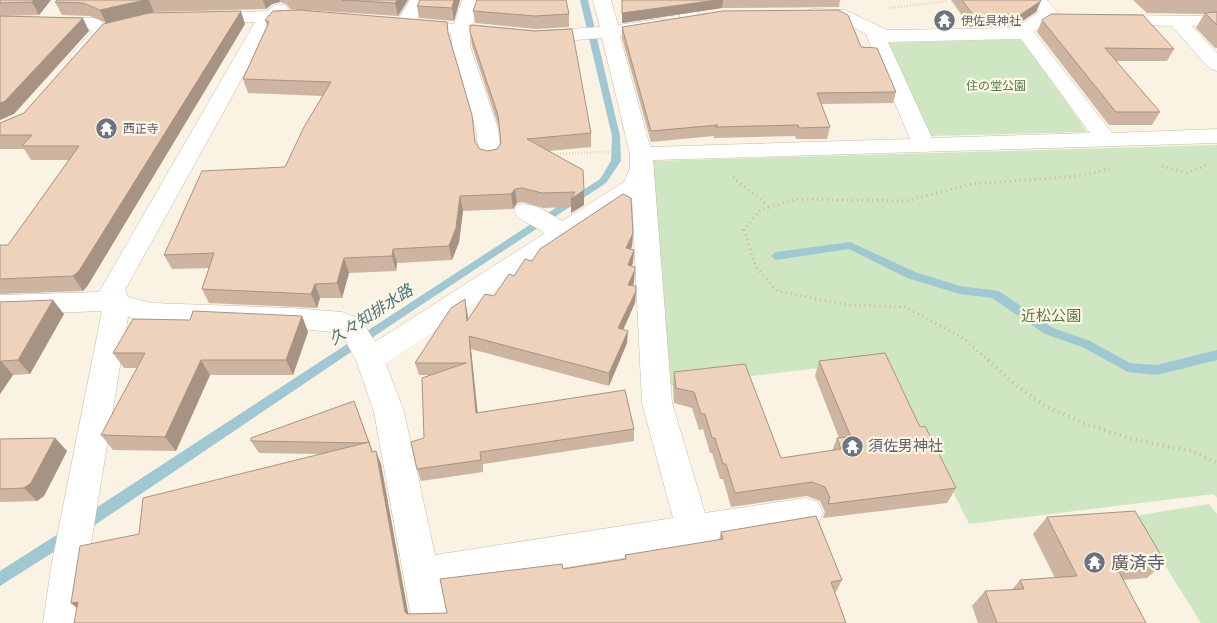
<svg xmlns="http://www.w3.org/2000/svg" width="1217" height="623" viewBox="0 0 1217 623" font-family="'Source Sans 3','Noto Sans JP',sans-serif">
	<rect width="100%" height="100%" fill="#faf2e2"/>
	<path fill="#cee6c1" d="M1022 37 1087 132 929 136 883 38Z
		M1217 145V498L1214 494 969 524 887 360 667 386 651 161Z
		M1209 504 1217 514V623H1201L1134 516Z"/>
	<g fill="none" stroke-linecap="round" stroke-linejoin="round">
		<path fill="#9fc8d3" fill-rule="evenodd" d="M580 0H588L620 136 621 161 606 183 394 323 89 529 84 530 79 529 77 524 79 519 600 179 611 161 612 136Z
			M850 242 915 272 960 286 999 291 1053 328 1090 341 1130 363 1157 365 1217 350V360L1157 375 1128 372 1082 347 1045 334 992 298 960 294 907 278 849 249 776 260 771 256 776 252Z
			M69 527 74 529 76 534 74 539 0 586V571Z"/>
		<defs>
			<path id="minor" d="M410 0H428L416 20 454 24 462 0H480L475 20 472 25 536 31 600 27 593 0H611L618 25 659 19 665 20 668 24 665 28 620 36 650 147 910 139 866 34 836 19 808 18 805 14 808 10 814 9 845 10 887 30 1016 28 1039 12 1029 0H1047L1058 13 1034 32 1112 133 1217 129V143L653 160 672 403 705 513 806 498 818 502 823 513 818 524 806 528 442 588 450 623H412L374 412 356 360 341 333 292 328 152 323 128 317 88 562 81 623H43L52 562 102 311 0 315V295L99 292 255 22 207 23 201 22 198 18 201 14 267 11C273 5 277 3 285 5L288 9 287 11 312 12 315 16 312 20C299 23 282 18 271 26L125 290 128 297 152 303 292 308 342 312 361 319 375 342 545 233 517 217 514 211 517 205C534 201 548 213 562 221L624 182 630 168V154L602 38 536 43 470 36V46L498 129 501 156 498 161 490 163 482 161 479 156 476 129 452 46 451 34 404 29 398 28 395 24ZM1021 39 1090 133 932 138 888 42ZM632 198 642 403 673 518 435 555 404 412 386 364Z
				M677 0H695L698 19 695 23 689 24 683 23 680 19Z
				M1111 15 1217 16V26H1192L1217 53V71L1210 69 1172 26 1105 24 1102 20 1105 16Z
				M0 17 93 18 99 19 111 31 87 60 80 62 73 60 70 56 92 31 88 28 0 27Z"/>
		</defs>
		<use href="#minor" stroke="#cabaa9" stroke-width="1"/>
		<path stroke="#d2b59f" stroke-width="2.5" stroke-dasharray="0.5 2.5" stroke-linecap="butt" d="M889 8 948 1
			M551 154 609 152"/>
		<path stroke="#d2b59f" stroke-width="3" stroke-dasharray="1 4" stroke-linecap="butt" d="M1162 166 1187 173 1206 165
			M733 177 768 206
			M989 361 963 338 905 307 848 305 777 291 756 267 744 230 760 210 796 199 906 201 972 184 1077 176 1113 168"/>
		<path stroke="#d2b59f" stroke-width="4" stroke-dasharray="1 4.5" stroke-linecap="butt" d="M988 360 1017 386 1045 406 1086 424 1135 440 1192 451 1217 463"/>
		<use href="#minor" fill="#fff" fill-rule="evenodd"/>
	</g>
	<path fill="#cdb5a1" d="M0 0H51L39 15 0 16Z
		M57 0H408L398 16 307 10 449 38 476 143 480 149 488 151 497 149 501 143 499 128 472 46 470 32 591 133V147L549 151 584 205 571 213V207L543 208 523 202 517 203 513 209 463 211 459 242 452 260 397 263 396 271 349 273 342 298H320L317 308 209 303 202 289 209 268 172 269 164 255 285 167 323 96 248 93 243 79 267 26 265 20 297 10 290 9 286 4 280 2 272 4 266 9 154 12 151 13 245 24 88 285 83 291 0 294V245H8L69 160H31L24 149H0V123L24 113 106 23 90 16 62 15 55 2Z
		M460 0 454 21 419 18 417 6Z
		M622 0H840L839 7 722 8 622 23Z
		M951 0H1040L1036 12 1015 26 970 27Z
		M1133 0H1217V48H1215L1196 28 1204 14 1147 13Z
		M473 11 569 14V27L536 29 475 23Z
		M1042 20 1174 49 1167 61H1116L1160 112 1152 125H1109L1037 32Z
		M622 27 861 47 896 92 893 103 821 104 830 127 827 139H796L795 136 714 138V136L651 142 622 38Z
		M633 233 632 246 631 249 634 250 633 262 632 266 634 282 633 286 636 291 635 303 623 330 627 343 609 386 471 349 477 413 634 429V441L483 464V472L421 481 417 469 424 438 430 375H419L415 363 467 311 468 319 494 296 514 276 532 261Z
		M0 302 64 314 30 374 13 375 0 394Z
		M302 316 308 332 293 375H210L176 451 113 450 101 435 137 368H124L113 353 190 320Z
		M819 361 920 427 956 488 947 503 823 518 825 512 820 501 807 496 731 507 723 479H720L712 453H710L703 429 699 430 692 408 674 403 673 388 674 372 781 458 832 451 837 438H839L815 376Z
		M354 401 373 452 381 464 408 614 447 613 563 569 625 559V555L719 540 721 532 842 580 836 592H834L846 623 77 608 139 534 319 454 259 453 251 441Z
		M55 438 67 451 44 496 37 501 0 502V439Z
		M1047 517 1165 562 1147 578 1123 580 1146 623H978L972 606 985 591 1012 590 1020 580 1055 578 1033 534Z"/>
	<path fill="#a79383" d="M34 0H51L39 15 32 2Z
		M145 0H149L154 12 106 23 100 10Z
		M263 0H279L280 2 272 4 266 9Z
		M397 0H408L398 16 395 3Z
		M454 0H460L454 21 452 8Z
		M717 0H723L722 8 622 23V13Z
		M1041 1 1036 12 1015 26 1020 15Z
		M241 11 245 24 88 285 83 291 73 276Z
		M83 18 89 31 14 114 0 120V103Z
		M515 189 517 203 513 209 511 194Z
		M584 190V205L571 213V199Z
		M460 196 463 211 459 242 452 260 449 246Z
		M633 233 632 246 626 261V248Z
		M393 249 397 263 396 271 392 256Z
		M634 250 633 262 628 278V265Z
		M344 258 349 273 342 298 337 283Z
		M635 270 634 282 627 297 628 285Z
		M315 284 320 298 317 308 311 294Z
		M636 291 635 303 618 341V328Z
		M465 299 467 311 470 333 467 321Z
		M53 300 64 314 30 374 18 360Z
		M302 316 308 332 293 375 286 360Z
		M628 331 627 343 609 386V373Z
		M469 336 471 349 479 425 476 413Z
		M201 360 210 375 176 451 165 437Z
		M1 361 13 375 0 394V362Z
		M55 438 67 451 44 496 37 501 24 488Z
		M376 451 381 464 410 623 405 612Z
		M78 602 85 615 71 603Z"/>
	<path fill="#eed2bb" stroke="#a79383" d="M0 0H34L32 2 0 3Z
		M57 0H145L100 10 83 3 55 2Z
		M342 0H397L395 3Z
		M420 0H454L452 8 417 6Z
		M477 0H566L569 14 535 16 473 11Z
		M622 0H717L622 13Z
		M962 0H1040L1041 1 1020 15 974 16Z
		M299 10 447 22 448 33 472 115 475 142 480 149 488 151 497 149 501 143 498 115 470 32V25L535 31 572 29 591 133 527 139 583 170 584 190 571 199 575 192 542 193 522 188 515 189 511 194 460 196 456 228 449 246 393 249 392 256 344 258 337 283 315 284 311 294 202 289 214 253 164 255 202 171 285 167 304 127 331 82 243 79 269 22 265 20 273 11Z
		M838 10 848 15 861 47 877 48 896 92 817 93 830 127 799 128 798 125 715 127 718 125 651 131 622 27 723 11Z
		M241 11 79 271 73 276 0 279V245H8L79 146H22L32 135H0V123L24 113 103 24 149 13Z
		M1217 12V25L1205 13Z
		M1051 14 1143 15 1174 49 1105 48 1160 112H1116L1042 20Z
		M0 16 83 18 5 101 0 103Z
		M623 194 631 198 633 233 626 248 634 250 628 265 635 267V270L628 285 636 286V291L618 328 628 331 609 373 469 336 476 413 625 390 634 429 480 452 481 460 417 469 411 442 424 438 422 378 466 363H415L451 308 465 299 467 321 485 294 494 296 509 274 514 276 525 259 532 261 540 249Z
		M53 300 18 360 1 361 0 362V302Z
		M193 311 302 316 286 360H201L165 437 101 435 145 353H113L133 319 190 320Z
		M885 353 920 427 925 426 956 488 828 504 830 498 825 487 812 482 735 493 726 464H723L715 438H712L705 414H701L694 392 676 388 674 372 745 364 781 458 841 449 837 438 851 437 819 361Z
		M354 401 369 443V442L365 443 251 441V438Z
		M55 438 31 483 24 488 0 489V439Z
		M369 442 372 452 376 451 405 612 407 614 447 613 440 579 562 564 563 569 626 559 625 555 723 539 721 532 816 516 842 580 831 582 846 623H74L78 602 71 603 80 546 139 534 143 498Z
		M1135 511 1165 562 1116 566 1146 623H997L985 591 1024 589 1020 580 1077 576 1047 517Z"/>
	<defs>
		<symbol id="temple-disc" viewBox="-11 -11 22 22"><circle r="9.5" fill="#6b7280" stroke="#fef6e7"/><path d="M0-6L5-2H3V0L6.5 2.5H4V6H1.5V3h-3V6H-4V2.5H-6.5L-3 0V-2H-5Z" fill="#fff"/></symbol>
	</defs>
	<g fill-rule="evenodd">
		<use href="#temple-disc" x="932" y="8" width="25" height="25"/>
		<use href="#temple-disc" x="94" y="116" width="25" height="25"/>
		<use href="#temple-disc" x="840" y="434" width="25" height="25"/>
		<use href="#temple-disc" x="1082" y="550" width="25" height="25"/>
	</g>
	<g text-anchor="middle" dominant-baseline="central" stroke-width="4.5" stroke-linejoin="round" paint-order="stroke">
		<g font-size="12" fill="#5b616d" stroke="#fef6e7" text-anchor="start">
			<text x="961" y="21">伊佐具神社</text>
			<text x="123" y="129">西正寺</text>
		</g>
		<g font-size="12" fill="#537a46" stroke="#fef6e7">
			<text x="996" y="86">住の堂公園</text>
		</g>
		<g font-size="15" fill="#537a46" stroke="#fef6e7">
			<text x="1051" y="316">近松公園</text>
		</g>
		<g font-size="15" fill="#5b616d" stroke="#fef6e7" text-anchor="start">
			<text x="868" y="446">須佐男神社</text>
		</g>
		<g font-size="16" font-style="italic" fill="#467482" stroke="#fef6e7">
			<text transform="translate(371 315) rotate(-33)">久々知排水路</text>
		</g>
		<g font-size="18" fill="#5b616d" stroke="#fef6e7" text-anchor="start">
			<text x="1111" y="563">廣済寺</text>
		</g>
	</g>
</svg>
